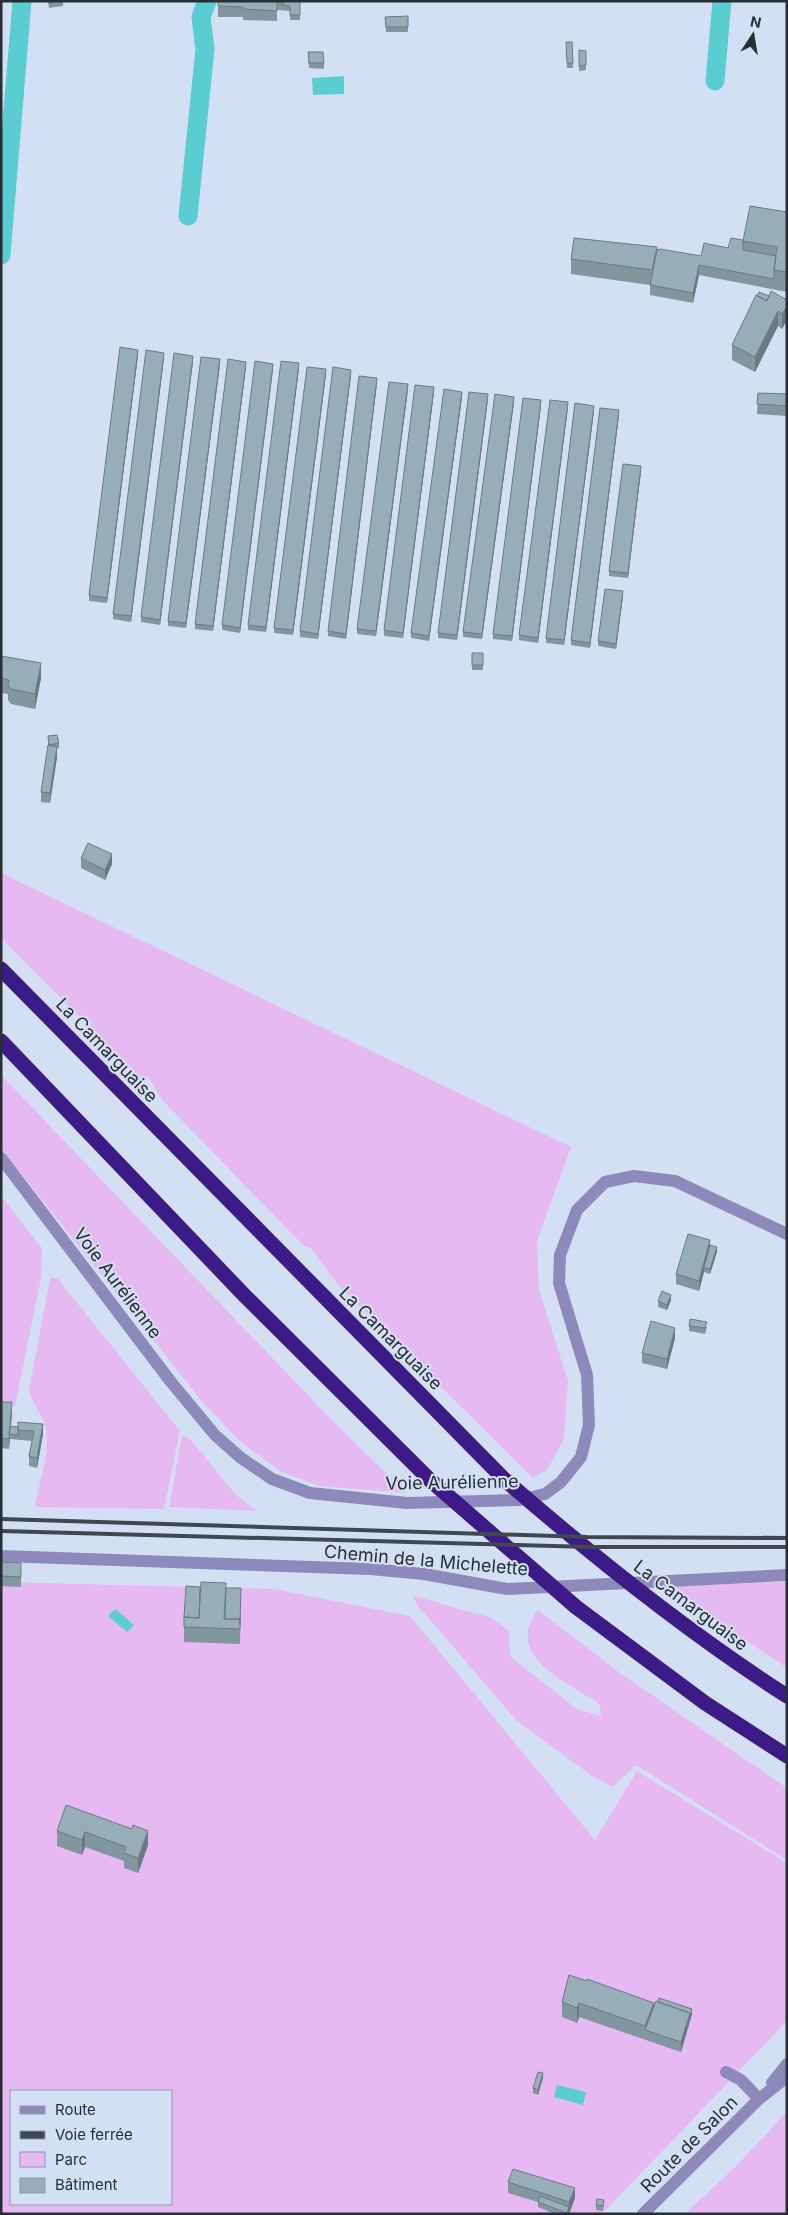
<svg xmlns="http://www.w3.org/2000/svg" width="788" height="2215" viewBox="0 0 788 2215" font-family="Inter,sans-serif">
	<rect width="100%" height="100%" fill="#d3e0f4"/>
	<path fill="#e6b9f2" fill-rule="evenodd" d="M1 873 571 1147 537 1241 539 1290 568 1381 564 1439 547 1470 533 1478 338 1285 311 1248 304 1246 163 1101 148 1077 143 1080 1 938Z
		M1 1075 327 1415 406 1493 319 1486 282 1472 242 1443 203 1403 1 1148Z
		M1 1196 42 1248 41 1278 15 1406 1 1405Z
		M50 1278H57L180 1431 164 1509 35 1507C38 1488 48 1456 47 1437 47 1420 33 1406 29 1390Z
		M182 1435 191 1440 236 1495 257 1511 169 1507Z
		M1 1582 274 1589 410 1616 595 1840 637 1771 787 1863V2021L602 2214H1ZM11 2091H171V2204H11Z
		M787 1582V1668L674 1592 672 1586Z
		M413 1596C433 1600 449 1607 467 1611 487 1617 493 1616 509 1632L510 1654 512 1658 577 1709 601 1716 600 1706 597 1702C566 1683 503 1655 538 1610L620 1673 787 1788V1860L636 1765 613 1787 592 1776 516 1720 417 1605Z
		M787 2112V2214H685L736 2166Z"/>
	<path fill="#59cdd1" d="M344 76V94L313 95 312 78Z
		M115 1609 134 1625 127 1632 108 1616Z
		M557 2085 586 2092 583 2105 554 2097Z"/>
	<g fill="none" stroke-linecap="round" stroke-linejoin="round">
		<path stroke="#59cdd1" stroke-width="19" d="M715 81 722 1
			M188 216 205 49 201 17 207 1
			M1 255 22 1"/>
		<path stroke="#8e89bb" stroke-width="12" d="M1 1158 171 1382 215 1435 241 1458 272 1479 310 1493 407 1503 519 1500 545 1494 561 1482 581 1457 589 1425 587 1375 559 1283 560 1255 577 1210 605 1182 634 1176 675 1181 787 1234
			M1 1556 370 1569 424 1574 507 1589 787 1575
			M726 2072 741 2080 759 2099
			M772 2083 787 2064
			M643 2214 759 2099 787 2077"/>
		<path stroke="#3d1b87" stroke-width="15" d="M1 969 505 1480C595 1558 687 1632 787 1696
			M1 1041 245 1296 430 1480 576 1607 705 1703 787 1756"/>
		<path stroke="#414750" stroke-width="4" d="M1 1519 587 1537 787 1538
			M1 1531 590 1547H787"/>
	</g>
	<path fill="#82969f" d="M48 1H63V6L49 8Z
		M218 1H300V20H290V11L277 10V21L243 20V17H218Z
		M408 16V32H386L385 17Z
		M566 42H572L573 68H567Z
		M579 50 586 51V70L579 71Z
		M308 52 324 63V69L309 68Z
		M787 212V292L699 275 693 303 650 295V285L571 274V259L657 252 701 256 728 248 743 240Z
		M769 296 787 300V320L782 329 778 326 755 372 732 360V345Z
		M138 355 107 603 89 601V595Z
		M164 358 131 622 113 619V614Z
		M193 361 160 625 141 622V617Z
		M220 364 186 628 168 626V621Z
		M246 367 213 631 195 629V624Z
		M299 368 266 632 248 630V625Z
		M273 369 240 633 222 630V625Z
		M326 374 293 635 274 633V628Z
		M351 375 318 639 300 637V631Z
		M377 383 346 639 328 636V631Z
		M408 389 376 636 357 634V629Z
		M434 392 403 638 384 636V630Z
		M758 393 787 394V416L757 414Z
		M462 397 429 641 411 638V633Z
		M488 399 457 640 438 638V633Z
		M514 402 482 639 463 637V632Z
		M541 405 512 641 493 639V634Z
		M568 407 538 643 519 640V635Z
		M594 411 564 645 546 643V638Z
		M619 415 590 648 571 645V640Z
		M641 471 628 578 609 576V571Z
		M623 596 616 649 598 646V641Z
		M472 653H483V670H472Z
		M1 656 41 678 35 709 11 704 8 700V694L1 693Z
		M48 736 59 743V748H57V757L50 803 41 802V792L48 745Z
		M81 858 112 864 105 880 81 868Z
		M710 1245 717 1252 710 1274 704 1272 699 1291 676 1284V1274Z
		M671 1300 667 1310 658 1307V1301Z
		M689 1326 707 1327 705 1334 689 1331Z
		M675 1338 667 1369 642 1363V1353Z
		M1 1402 12 1412 11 1426 18 1427 43 1434 37 1468 29 1466V1456L32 1441 10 1439 9 1449 1 1448Z
		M1 1562 21 1573V1587L1 1586Z
		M226 1588H241L240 1644 184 1642V1627Z
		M66 1805 148 1845 138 1873 124 1868V1861L85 1847 82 1855 57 1846V1831Z
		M569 1975 654 2008 692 2014 681 2052 579 2017 577 2023 562 2017V2002Z
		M543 2078 538 2095 533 2093V2088Z
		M508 2182 575 2198 569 2214H555L538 2207V2202L508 2193Z
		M596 2205H604L603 2211 596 2210Z"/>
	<path fill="#6a7a82" d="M699 265V275L693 303V293Z
		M787 306V320L782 329V314Z
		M778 311V326L755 372V357Z
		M138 350V355L107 603V598Z
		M164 353V358L131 622V616Z
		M193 356V361L160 625V620Z
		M220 359V364L186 628V623Z
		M246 362V367L213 631V626Z
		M299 363V368L266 632V627Z
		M273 364V369L240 633V628Z
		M326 369V374L293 635V630Z
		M351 370V375L318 639V634Z
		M377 378V383L346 639V634Z
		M408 384V389L376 636V631Z
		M434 387V392L403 638V633Z
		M462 392V397L429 641V636Z
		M488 394V399L457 640V635Z
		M514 397V402L482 639V634Z
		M541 400V405L512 641V636Z
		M568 402V407L538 643V638Z
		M594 406V411L564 645V640Z
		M619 410V415L590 648V643Z
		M641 466V471L628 578V573Z
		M623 591V596L616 649V644Z
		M41 663V678L35 709V694Z
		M57 747V757L50 803V793Z
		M112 854V864L105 880V870Z
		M710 1240V1250L704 1268V1272L699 1291V1281Z
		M717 1247V1252L710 1274V1269Z
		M671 1295V1300L667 1310V1305Z
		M675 1328V1338L667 1369V1359Z
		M12 1402V1412L9 1449V1439Z
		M43 1424V1434L37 1468V1458Z
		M148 1831V1845L138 1873V1858Z
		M85 1832V1847L82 1855V1840Z
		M579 2003V2017L577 2023V2008Z
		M654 2003V2017L645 2030V2026Z
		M692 2009V2014L681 2052V2042L690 2013Z
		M543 2073V2078L538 2095V2090Z
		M575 2188V2198L569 2214H567L569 2207V2202Z"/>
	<path fill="#97aeb9" stroke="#6a7a82" d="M49 1H60L49 3Z
		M218 1H277V11L243 9V7L218 6Z
		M283 1H300V15H290V6L283 5Z
		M408 16V27H386L385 17Z
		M566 42H572L573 63H567Z
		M579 50 586 51V65L579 66Z
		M308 52H323L324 63H309Z
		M750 206 787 212V272L774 270 777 247 743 241Z
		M574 238 657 247 652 270 571 259Z
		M731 238 743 240V250L776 256 774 270V279L699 265 693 293 650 285 657 250 660 249 701 256 704 243 728 248Z
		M771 291 787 300V306L782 314 778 311 755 357 732 345 756 295 767 301Z
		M759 292 769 296 767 301 757 296Z
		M120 347 138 350 107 598 89 595Z
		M146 350 164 353 131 616 113 614Z
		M174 353 193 356 160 620 141 617Z
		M201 357 220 359 186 623 168 621Z
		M228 359 246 362 213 626 195 624Z
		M255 361 273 364 240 628 222 625Z
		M281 361 299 363 266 627 248 625Z
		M307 367 326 369 293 630 274 628Z
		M333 367 351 370 318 634 300 631Z
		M359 376 377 378 346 634 328 631Z
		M389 382 408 384 376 631 357 629Z
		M415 385 434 387 403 633 384 630Z
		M444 389 462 392 429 636 411 633Z
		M469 392 488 394 457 635 438 633Z
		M758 393 787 394V406L757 404Z
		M495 394 514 397 482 634 463 632Z
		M523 398 541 400 512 636 493 634Z
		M550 400 568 402 538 638 519 635Z
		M575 403 594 406 564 640 546 638Z
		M600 408 619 410 590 643 571 640Z
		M623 464 641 466 628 573 609 571Z
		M605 589 623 591 616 644 598 641Z
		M472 653H483V665H472Z
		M1 656 41 663 35 694 11 689 8 685 9 680 1 678Z
		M57 735 59 743 49 745 48 736Z
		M48 745 57 747 50 793 41 792Z
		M88 843 112 854 105 870 81 858Z
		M688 1234 710 1240 699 1281 676 1274Z
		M710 1245 717 1247 710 1269 704 1268Z
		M662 1291 671 1295 667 1305 658 1301Z
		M690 1319 707 1322 705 1328 689 1326Z
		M651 1321 675 1328 667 1359 642 1353Z
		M1 1402H12L9 1439 1 1438Z
		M18 1422 43 1424 37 1458 29 1456 34 1431 18 1430Z
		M10 1426 18 1427V1435L9 1434Z
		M1 1562 21 1563V1577L1 1576Z
		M201 1582 226 1583 224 1619H240V1629L184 1627V1617L199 1618Z
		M186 1586 200 1587 199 1618 184 1617Z
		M226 1588H241L240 1624V1619H225Z
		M66 1805 132 1829 133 1825 148 1831 138 1858 124 1853 126 1847 85 1832 82 1840 57 1831Z
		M569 1975 587 1981V1979L654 2003 645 2026 579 2003 577 2008 562 2002Z
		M659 1998 692 2009 690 2018V2013L658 2002Z
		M656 2001 690 2013 681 2042 645 2030Z
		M538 2072 543 2073 538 2090 533 2088Z
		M513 2169 575 2188 569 2202 508 2182Z
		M540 2196 569 2207 567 2213 538 2202Z
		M597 2199 604 2200 603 2206 596 2205Z"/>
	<g text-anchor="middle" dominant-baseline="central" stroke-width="4" stroke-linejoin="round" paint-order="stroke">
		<g font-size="18" fill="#292e35" stroke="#d3e0f4">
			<text transform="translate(107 1050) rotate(46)">La Camarguaise</text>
			<text transform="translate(118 1283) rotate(53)">Voie Aurélienne</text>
			<text transform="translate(391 1338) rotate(45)">La Camarguaise</text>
			<text transform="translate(452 1482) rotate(-1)">Voie Aurélienne</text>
			<text transform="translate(426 1560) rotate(5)">Chemin de la Michelette</text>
			<text transform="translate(691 1605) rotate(37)">La Camarguaise</text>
			<text transform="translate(689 2144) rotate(-45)">Route de Salon</text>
		</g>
	</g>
	<rect width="788" height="2215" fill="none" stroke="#292e35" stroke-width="5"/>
	<rect x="10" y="2090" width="162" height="115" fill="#d3e0f4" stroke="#8f99a8"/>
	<rect x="20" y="2106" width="25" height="8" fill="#8e89bb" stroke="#8f99a8"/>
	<text x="55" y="2115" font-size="15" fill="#292e35">Route</text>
	<rect x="20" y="2131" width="25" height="8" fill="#414750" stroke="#8f99a8"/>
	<text x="55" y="2140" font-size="15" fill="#292e35">Voie ferrée</text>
	<rect x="20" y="2152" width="25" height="15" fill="#e6b9f2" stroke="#8f99a8"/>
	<text x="55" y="2165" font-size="15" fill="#292e35">Parc</text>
	<rect x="20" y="2178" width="25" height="15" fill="#97aeb9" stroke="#8f99a8"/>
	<text x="55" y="2190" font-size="15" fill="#292e35">Bâtiment</text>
	<g transform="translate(753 35) rotate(12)" stroke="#d3e0f4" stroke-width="4" paint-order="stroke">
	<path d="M0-4L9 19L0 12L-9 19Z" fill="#292e35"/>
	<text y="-8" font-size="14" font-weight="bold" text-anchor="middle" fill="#292e35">N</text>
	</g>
</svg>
